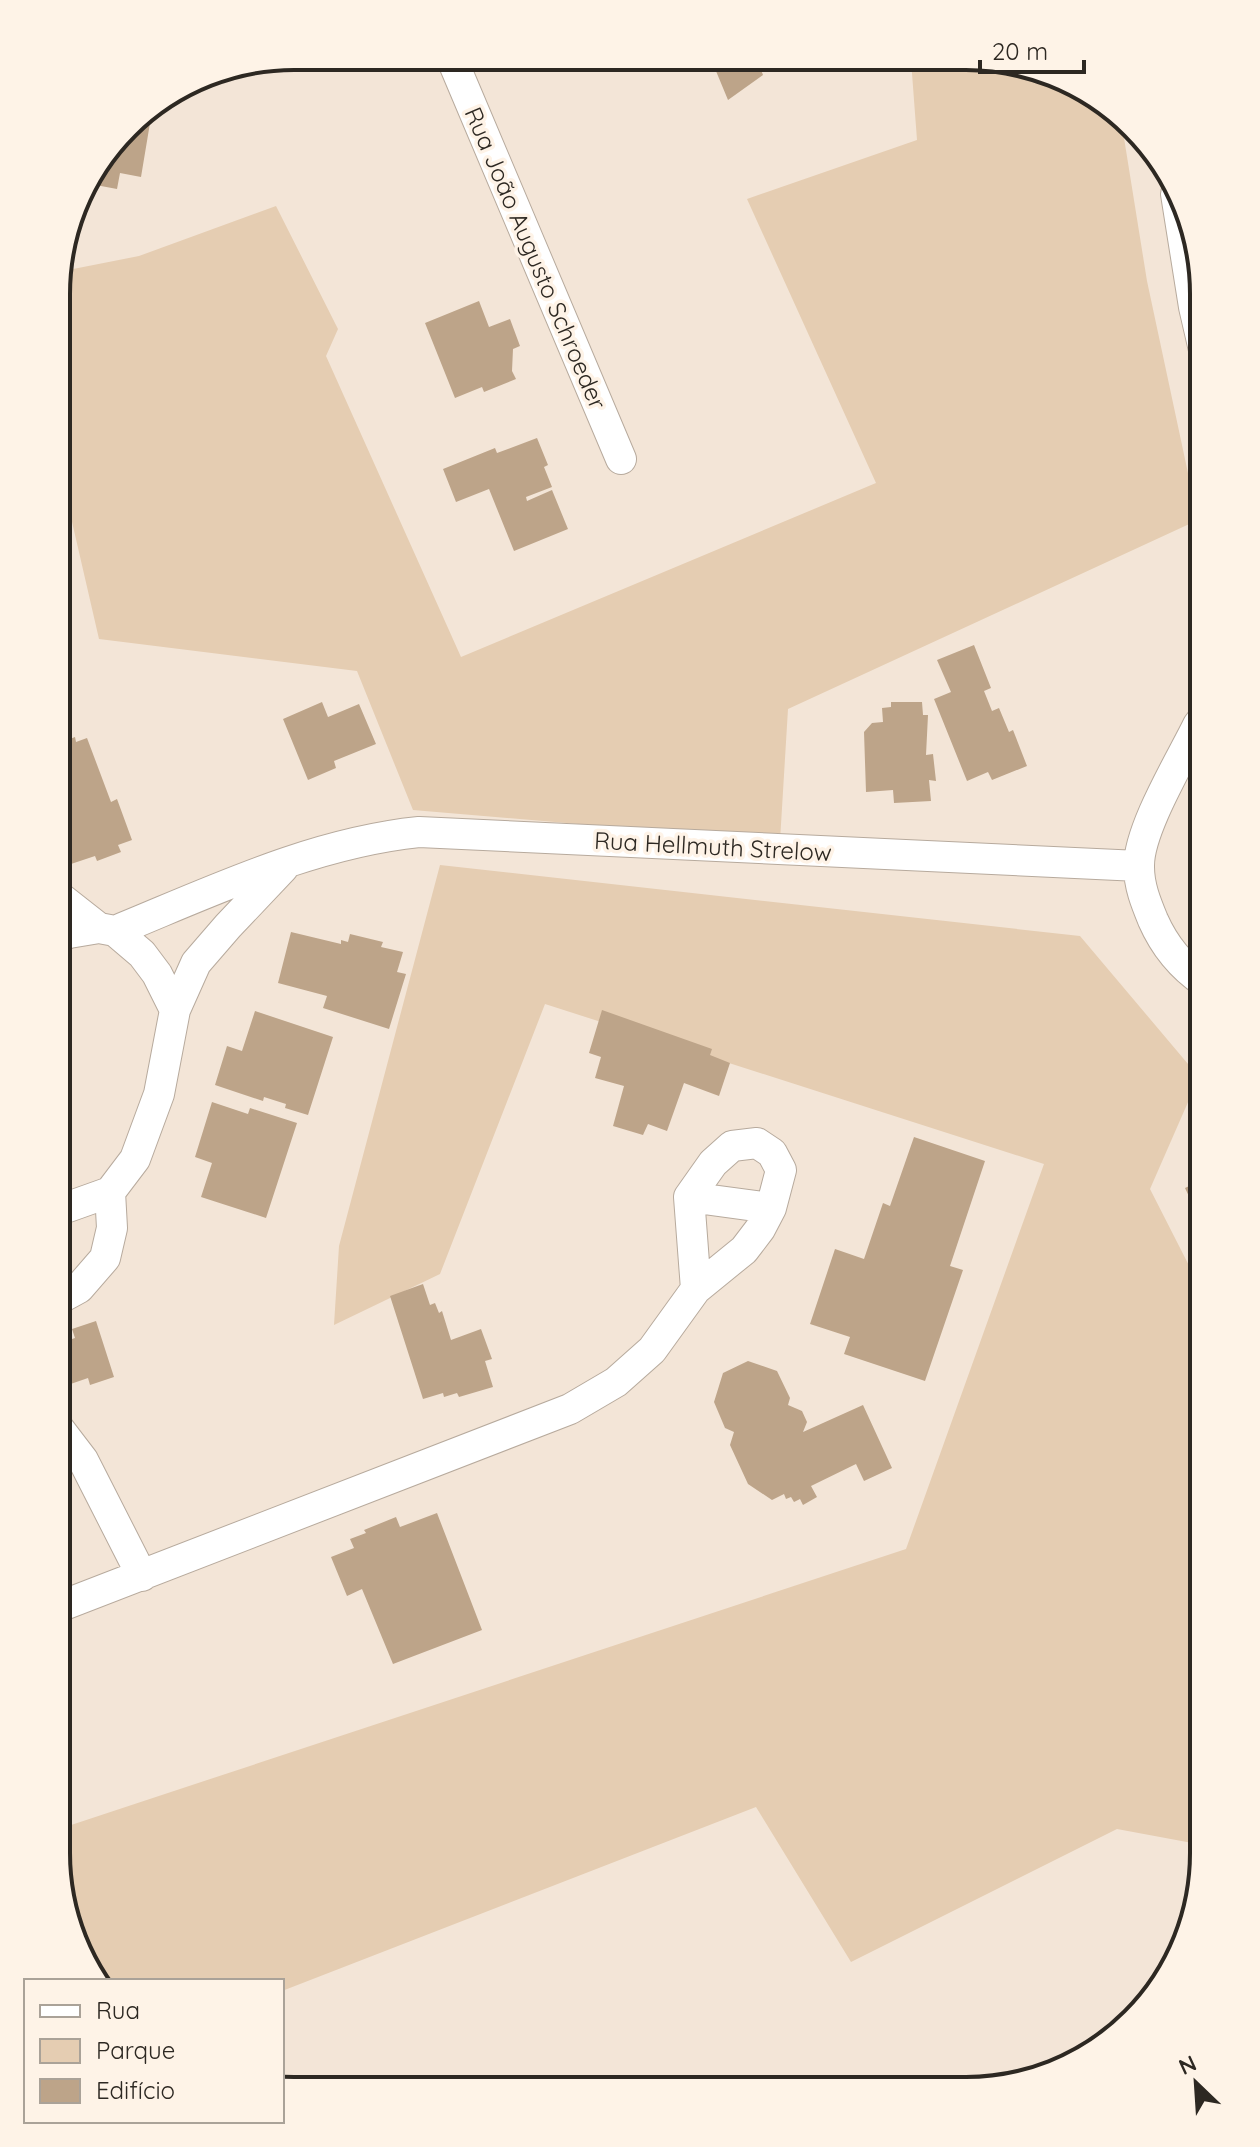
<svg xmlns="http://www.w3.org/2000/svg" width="1260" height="2147" viewBox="0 0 1260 2147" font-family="Quicksand,sans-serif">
	<rect width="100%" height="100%" fill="#f3e5d7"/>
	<path fill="#e5cdb2" d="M911 60H1012L1120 113 1147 281 1198 520 788 709 780 841 413 810 357 671 99 639 58 461V272L139 256 276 206 338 329 326 356 461 657 876 483 747 199 917 140Z
		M440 865 1080 936 1199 1077 1150 1189 1204 1295V1487L1199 1490 1204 1508 1203 1845 1117 1829 851 1962 756 1807 282 1991V1981H96L69 1930 56 1853V1830L906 1549 1044 1164 545 1004 440 1274 334 1325 339 1246Z"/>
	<path fill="#bda489" d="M543 58H565L546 66Z
		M711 59H757L763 75 728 100Z
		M153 105 141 177 120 173 117 189 85 183 137 115Z
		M479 301 489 327 510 319 520 346 513 349 512 371 516 379 484 392 482 387 455 398 425 323Z
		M537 438 548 465 544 467 552 487 526 497 527 501 552 490 568 529 514 551 489 489 456 502 443 469 495 448 497 453Z
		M974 645 991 688 984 691 992 711 999 708 1009 732 1013 730 1027 766 992 780 988 772 967 781 934 699 951 692 937 660Z
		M322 702 328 717 359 704 376 744 334 761 336 768 308 780 283 719Z
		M891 702H922L923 715H928L926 755 933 754 936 781 929 780 931 801 894 803 893 790 866 792 864 732 872 723 883 722 882 708 891 707Z
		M75 737 76 742 87 738 111 802 117 799 132 840 118 845 121 852 97 861 95 856 71 864 58 829 68 825 57 797V744Z
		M291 932 341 944V940L348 942 350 934 383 942 381 947 403 952 397 972 406 974 389 1029 323 1008 327 996 278 983Z
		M602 1010 712 1049 710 1055 730 1063 719 1096 684 1083 667 1131 648 1124 643 1135 613 1126 624 1086 595 1078 601 1057 589 1053Z
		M255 1011 333 1037 308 1115 285 1108 286 1104 264 1097 263 1101 215 1085 227 1046 242 1051Z
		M212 1102 248 1114 250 1108 297 1123 266 1218 201 1197 212 1163 195 1157Z
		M914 1137 985 1161 950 1266 963 1270 925 1381 844 1354 850 1337 810 1324 835 1249 864 1259 883 1203 890 1206Z
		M1204 1179V1228L1185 1188Z
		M423 1284 430 1305 435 1303 439 1313 442 1311 451 1340 481 1329 492 1359 485 1361 493 1387 459 1397 457 1393 444 1397 443 1393 423 1399 390 1296Z
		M96 1321 114 1377 90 1385 88 1378 59 1388 57 1382V1344L75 1338 72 1329Z
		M748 1361 777 1371 790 1398 788 1405 802 1411 807 1422 803 1432 863 1405 892 1468 864 1481 856 1464 811 1486 817 1497 803 1505 800 1499 794 1502 791 1497 786 1499 784 1494 772 1500 748 1484 730 1445 734 1432 725 1428 714 1402 723 1373Z
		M437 1513 482 1630 393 1664 362 1589 347 1596 331 1557 354 1548 350 1539 366 1533 364 1530 396 1517 400 1527Z"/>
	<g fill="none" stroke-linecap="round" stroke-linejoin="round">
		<defs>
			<path id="minor" d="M451 57 621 459
				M1176 194 1194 307 1204 350
				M57 895 99 928
				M115 931C213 891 312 843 419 832L1139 866
				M1204 982C1182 967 1164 945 1153 920 1146 903 1139 886 1139 867 1138 830 1181 760 1198 725L1204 717
				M175 1010 196 963 228 926 283 868
				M689 1197 771 1208
				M57 1204 68 1207 110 1192 135 1159 159 1094 175 1010 157 974 142 954 115 931 99 928 69 933 57 938
				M57 1300 79 1288 105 1258 112 1228 110 1192
				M57 1426 83 1460 142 1576
				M56 1608 570 1409 616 1382 652 1350 696 1289 744 1250 760 1229 771 1208 781 1170 772 1153 757 1143 732 1146 713 1163 689 1197 696 1289"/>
		</defs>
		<use href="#minor" stroke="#b7aa9d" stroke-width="32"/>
		<use href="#minor" stroke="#fff" stroke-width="30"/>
	</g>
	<g text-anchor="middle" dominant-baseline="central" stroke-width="7" stroke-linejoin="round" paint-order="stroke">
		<g font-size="24" fill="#2d2822" stroke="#fef3e7">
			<text transform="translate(536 258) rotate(67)">Rua João Augusto Schroeder</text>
			<text transform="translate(713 846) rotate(3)">Rua Hellmuth Strelow</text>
		</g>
	</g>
	<path d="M0 0H1260V2147H0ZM294 70H966A224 224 0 0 1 1190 294V1853A224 224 0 0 1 966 2077H294A224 224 0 0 1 70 1853V294A224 224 0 0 1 294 70Z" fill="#fef3e7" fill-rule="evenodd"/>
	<path fill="none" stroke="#2d2822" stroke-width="4" d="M294 70H966A224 224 0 0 1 1190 294V1853A224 224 0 0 1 966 2077H294A224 224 0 0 1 70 1853V294A224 224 0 0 1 294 70Z"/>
	<rect x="24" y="1979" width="260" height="144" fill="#fef3e7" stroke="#aaa298" stroke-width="2"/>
	<rect x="40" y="2005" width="40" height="12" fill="#ffffff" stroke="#aaa298" stroke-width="2"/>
	<text x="96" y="2019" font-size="24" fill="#2d2822">Rua</text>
	<rect x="40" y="2039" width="40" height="24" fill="#e5cdb2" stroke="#aaa298" stroke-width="2"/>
	<text x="96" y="2059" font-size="24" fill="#2d2822">Parque</text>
	<rect x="40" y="2079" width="40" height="24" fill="#bda489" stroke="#aaa298" stroke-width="2"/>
	<text x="96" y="2099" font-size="24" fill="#2d2822">Edifício</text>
	<g transform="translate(1196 2083) rotate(335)" stroke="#fef3e7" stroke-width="6" paint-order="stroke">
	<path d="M0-6L14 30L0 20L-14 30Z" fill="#2d2822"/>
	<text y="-12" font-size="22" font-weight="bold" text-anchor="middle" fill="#2d2822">N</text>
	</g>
	<path d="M980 60v12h104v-12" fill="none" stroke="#2d2822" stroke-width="4"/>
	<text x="992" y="60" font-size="24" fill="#2d2822" stroke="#fef3e7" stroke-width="6" paint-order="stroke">20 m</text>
</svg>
